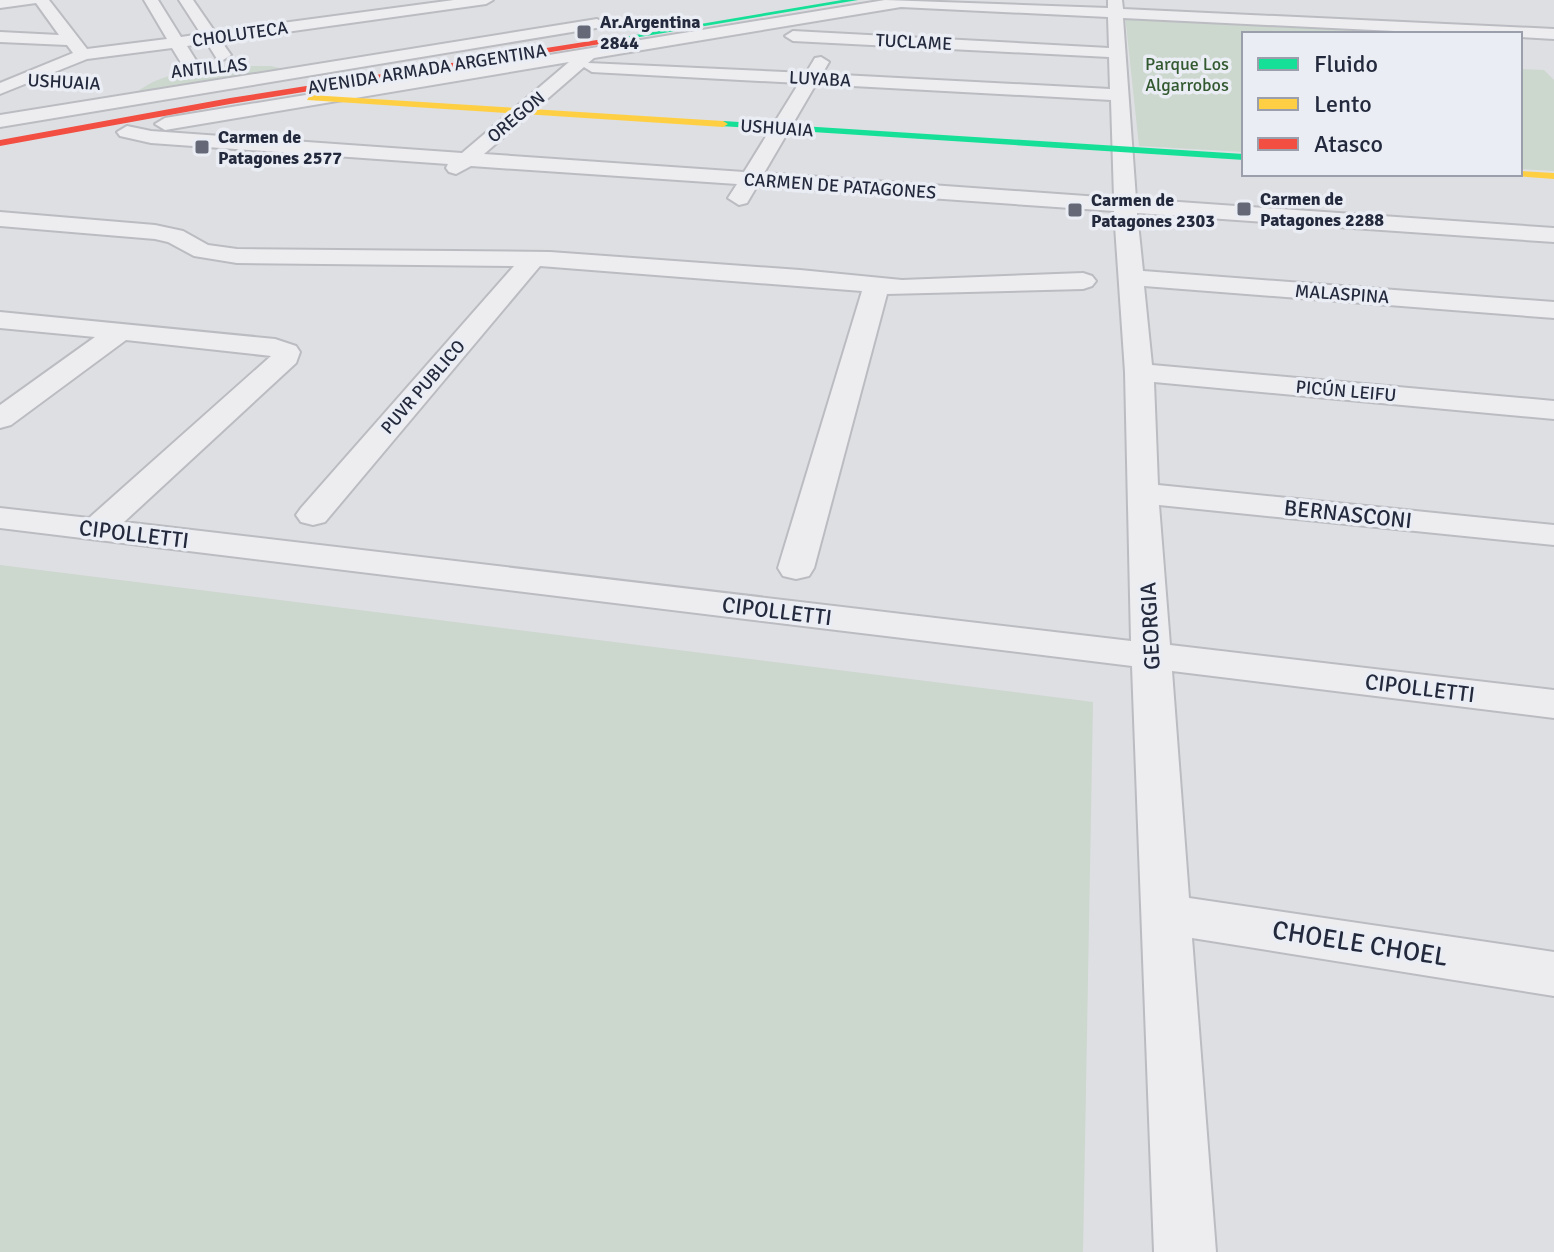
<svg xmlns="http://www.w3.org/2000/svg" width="1554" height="1252" viewBox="0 0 1554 1252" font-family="Signika,sans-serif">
	<rect width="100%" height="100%" fill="#dedfe3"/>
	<path fill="#ccd7ce" d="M1125 15 1463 34H1244V152L1139 146Z
		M218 66H271L283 69 137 92C160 74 190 71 218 66Z
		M1520 69 1544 70 1554 80V171L1520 169Z
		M0 565 1093 702 1083 1252H0Z"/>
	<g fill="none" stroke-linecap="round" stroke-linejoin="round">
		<defs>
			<path id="street" d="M0 0H49L87 49 167 39 144 0H158L181 37 201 34 179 0H193L215 32 454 0H493L486 4 221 41 231 55 223 60 217 59 207 43 187 46 197 62 189 67 183 66 172 48 87 59 0 94V83L73 53 67 45 0 42V32L59 35 36 3 0 8Z
				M885 0 1108 8V0H1122L1123 9 1554 29V39L1520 37V34H1457L1123 18 1136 199 1554 228V242L1137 213 1143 271 1554 302V318L1144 286 1152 365 1554 401V419L1154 382 1158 485 1554 525V545L1159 505 1170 645 1554 690V718L1172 671 1189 898 1554 952V996L1192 938 1216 1252H1154L1132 666 0 528V508L89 518 271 356 126 340 11 425 0 428V405L95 337 0 328V312L275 339 296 346 300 352 296 363 124 522 1131 641 1125 372 1114 211 757 186 747 203 739 205 728 198 737 184 471 166 456 174 449 172 446 168 448 164 151 143 120 136 117 132 127 126 151 131 462 153 569 62 165 130 155 124 165 118ZM901 7 1108 17 1109 48 793 31 785 36 793 41 1109 57 1110 89 822 74 829 62 821 57 815 58 806 73 588 63 594 58ZM584 67 592 72 799 83 744 172 484 154ZM816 84 1111 100 1114 198 764 173Z
				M597 19 605 24 602 27 0 127V115Z
				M0 212 155 225 183 231 208 245 237 249 550 252 800 270 902 280 1083 273 1092 276 1096 281 1092 286 1083 289 887 294 814 568 809 576 796 579 783 576 778 568 862 291 540 266 325 522 313 525 301 522 296 515 301 508 514 266 237 263 194 256 168 242 155 239 0 226Z"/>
		</defs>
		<use href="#street" stroke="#bbbcc1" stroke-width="4"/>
		<use href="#street" fill="#ededf0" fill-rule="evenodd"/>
		<path fill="#16e098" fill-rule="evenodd" d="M842 0H858L616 41 612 39Z
			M723 121 1244 154V160L720 126Z"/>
		<path fill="#ffcf43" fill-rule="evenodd" d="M310 95 723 121 728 124 723 127 307 100Z
			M1520 171 1554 173V179L1515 176 1514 174H1520Z"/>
		<path fill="#f24e42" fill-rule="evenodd" d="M616 37 619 41 230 104 0 146V140L230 98Z"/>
	</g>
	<g fill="#656977" stroke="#eaedf4" stroke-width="3">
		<rect x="576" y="24" width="16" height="16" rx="4"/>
		<rect x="194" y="139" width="16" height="16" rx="4"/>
		<rect x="1236" y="201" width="16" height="16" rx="4"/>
		<rect x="1067" y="202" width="16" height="16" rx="4"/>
	</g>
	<g text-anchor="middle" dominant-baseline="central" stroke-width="7" stroke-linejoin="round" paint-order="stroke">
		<g font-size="18" font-weight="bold" fill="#242a3d" stroke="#eaedf4" text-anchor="start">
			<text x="600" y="22">Ar.Argentina<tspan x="600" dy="21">2844</tspan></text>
			<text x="218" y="137">Carmen de<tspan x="218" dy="21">Patagones 2577</tspan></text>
			<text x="1260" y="199">Carmen de<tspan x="1260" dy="21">Patagones 2288</tspan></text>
			<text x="1091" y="200">Carmen de<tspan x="1091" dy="21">Patagones 2303</tspan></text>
		</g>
		<g font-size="18" fill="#242a3d" stroke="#eaedf4">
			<text transform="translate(240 34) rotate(-8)">CHOLUTECA</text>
			<text transform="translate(914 42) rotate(3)">TUCLAME</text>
			<text transform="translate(209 68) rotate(-6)">ANTILLAS</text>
			<text transform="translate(427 69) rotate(-9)">AVENIDA ARMADA ARGENTINA</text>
			<text transform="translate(820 79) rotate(3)">LUYABA</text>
			<text transform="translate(64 82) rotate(3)">USHUAIA</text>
			<text transform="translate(516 117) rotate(-40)">OREGON</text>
			<text transform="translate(777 128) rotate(4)">USHUAIA</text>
			<text transform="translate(840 186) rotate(4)">CARMEN DE PATAGONES</text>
			<text transform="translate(1342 294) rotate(4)">MALASPINA</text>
			<text transform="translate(423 387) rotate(-49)">PUVR PUBLICO</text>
			<text transform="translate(1346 391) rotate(5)">PICÚN LEIFU</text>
		</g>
		<g font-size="18" fill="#335931" stroke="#eaedf4">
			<text x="1187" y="64">Parque Los<tspan x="1187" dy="21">Algarrobos</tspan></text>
		</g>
		<g font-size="22" fill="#242a3d" stroke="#eaedf4">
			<text transform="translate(1348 514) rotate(6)">BERNASCONI</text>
			<text transform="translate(134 534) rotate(7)">CIPOLLETTI</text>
			<text transform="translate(777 611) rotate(7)">CIPOLLETTI</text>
			<text transform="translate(1150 626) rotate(-93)">GEORGIA</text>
			<text transform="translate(1420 688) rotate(7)">CIPOLLETTI</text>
		</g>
		<g font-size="26" fill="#242a3d" stroke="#eaedf4">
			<text transform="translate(1360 944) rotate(9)">CHOELE CHOEL</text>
		</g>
	</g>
	<rect x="1242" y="32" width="280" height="144" fill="#eaedf4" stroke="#9b9fab" stroke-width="2"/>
	<rect x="1258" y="58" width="40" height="12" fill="#16e098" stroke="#9b9fab" stroke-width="2"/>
	<text x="1314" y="72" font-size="24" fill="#242a3d">Fluido</text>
	<rect x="1258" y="98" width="40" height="12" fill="#ffcf43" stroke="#9b9fab" stroke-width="2"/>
	<text x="1314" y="112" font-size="24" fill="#242a3d">Lento</text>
	<rect x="1258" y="138" width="40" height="12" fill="#f24e42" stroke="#9b9fab" stroke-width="2"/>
	<text x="1314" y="152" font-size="24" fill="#242a3d">Atasco</text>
</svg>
